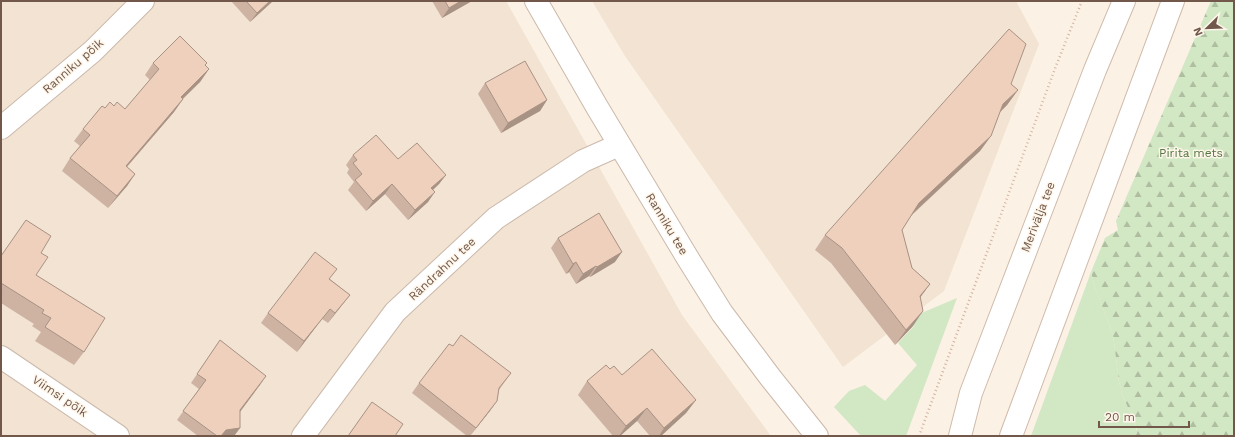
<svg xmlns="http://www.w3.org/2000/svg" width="1235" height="437" viewBox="0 0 1235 437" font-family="'Work Sans',sans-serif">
	<defs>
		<pattern id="forest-firs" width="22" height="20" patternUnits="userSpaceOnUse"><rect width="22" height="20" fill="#d2e7c3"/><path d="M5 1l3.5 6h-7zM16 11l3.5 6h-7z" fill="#afbea0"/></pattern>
	</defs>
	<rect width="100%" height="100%" fill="#fbf1e4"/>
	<path fill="#f2e3d3" d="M1 1H506L682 315 771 436H1Z
		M592 1H1016L1039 44 944 291 843 367 625 56Z"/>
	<path fill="#d2e7c3" d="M1091 272 1096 290 1113 335 1119 382 1123 397 1132 416 1137 431 1136 436H1031Z
		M957 298 906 436H861L834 407 849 391 865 385 885 401 917 365 898 343 914 326 912 317Z"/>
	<path fill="url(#forest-firs)" d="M1211 1H1234V436H1136L1137 430 1132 416 1123 397 1119 382 1113 335 1096 290 1091 272 1105 238 1118 230 1116 221Z"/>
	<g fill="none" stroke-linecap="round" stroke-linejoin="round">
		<defs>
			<path id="minor" d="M536 1 597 107 687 257 722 313 770 377 817 436
				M1 128 93 51 143 1
				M1 357 118 436
				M303 436 395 312 496 218 583 161 619 145"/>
			<path id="secondary" d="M960 436 971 393 1095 70 1124 1
				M1011 436 1173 1"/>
		</defs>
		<use href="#minor" stroke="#cbb9ab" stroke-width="24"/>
		<use href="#secondary" stroke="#d0bbab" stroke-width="24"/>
		<path stroke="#d3b3a0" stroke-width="2.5" stroke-dasharray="1 3" stroke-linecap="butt" d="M919 436 1056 66 1082 1"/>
		<use href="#minor" stroke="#fff" stroke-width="22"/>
		<use href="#secondary" stroke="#fff" stroke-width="22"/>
	</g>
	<path fill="#ceb3a3" d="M231 1H273L250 22Z
		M432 1H472L442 18Z
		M153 63 206 66 209 69 200 82 183 99 174 112 127 167 135 174 127 186 108 208 62 171 70 158 80 146 74 141 83 129 105 108 114 106 125 109 150 80 145 75Z
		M485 83 547 100 540 111 501 133 478 94Z
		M1011 84 1018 90 1007 105 1000 112 991 136 980 151 911 216 902 230 912 268 930 284 920 298 913 326 895 345 831 263 815 250 825 235Z
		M353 155 398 159 446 175 439 184 433 190 428 202 408 220 385 194 366 211 348 190 354 182 347 173 349 169 346 165Z
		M558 238 615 262 590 277 589 276 576 284 569 272 566 274 551 248Z
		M41 253 36 275 84 352 74 365 35 341 41 332 32 326 34 324 1 303V256Z
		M330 279 350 295 328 323 322 319 297 352 261 323 268 313Z
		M220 340 266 376 240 411V428L234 436H198L177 420 199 389 191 383Z
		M453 346 511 373 499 390 497 401 470 436H467L412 393 419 383Z
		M610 369 622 375 696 400 686 413 661 436H650L637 421 620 436H613L578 395 587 381Z"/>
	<path fill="#a79284" d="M270 1H273L250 22 257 13Z
		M461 1H472L442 18 449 8Z
		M209 69 200 82 172 109 181 97Z
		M1018 90 1007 105 993 119 1003 104Z
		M183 99 174 112 117 178 126 166Z
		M547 100 540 111 501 133 508 123Z
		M991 136 980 151 908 218 919 203Z
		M135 174 127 186 108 208 117 196Z
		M446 175 439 184 424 198 431 188Z
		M392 184 385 194 366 211 373 201Z
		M435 192 428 202 408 220 415 210Z
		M622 252 615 262 590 277 597 267Z
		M576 262 569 272 566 274 573 264Z
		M596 266 589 276 576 284 583 274Z
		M930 284 919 299 920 296Z
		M350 295 342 305 328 323 335 313Z
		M330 309 322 319 297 352 304 341Z
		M923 311 913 326 895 345 906 330Z
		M266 376 260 385 234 420 240 410Z
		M696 400 686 413 661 436H659L664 428Z
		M497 401 490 411 470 436 476 428Z
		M647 408 637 421 620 436H619L626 426Z
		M240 428 234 436H221L226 430Z"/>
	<path fill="#efd0bd" stroke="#a79284" d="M246 1H270L257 13Z
		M445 1H461L449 8Z
		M1009 29 1026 44 1011 84 1018 90 1003 104 991 136 919 203 902 230 912 268 930 284 920 296 923 311 906 330 842 248 825 235Z
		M180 36 207 63 205 65 209 69 181 97 183 99 126 166 135 174 117 196 70 158 90 135 83 129 102 106 105 108 110 102 114 106 117 102 125 109 159 69 153 63Z
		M525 61 547 100 508 123 485 83Z
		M376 135 398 159 417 143 446 175 431 188 435 192 415 210 392 184 373 201 355 180 362 174 353 163 357 160 353 155Z
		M599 213 622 252 597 267 596 266 583 274 576 262 573 264 558 238Z
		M26 220 51 236 41 253 48 257 36 275 105 318 84 352 45 327 51 318 42 313 44 310 1 283V256Z
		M315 252 337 269 329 279 350 295 335 313 330 309 304 341 268 313Z
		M461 335 511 373 499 388 497 401 476 428 419 383 449 344 453 346Z
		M220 340 266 376 240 410V428L226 430 221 436H217L183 411 206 380 197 374Z
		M652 349 696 400 664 428 647 408 626 426 587 381 606 365 610 369 614 366 622 375Z
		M372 402 403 424 395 436H348Z"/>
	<g text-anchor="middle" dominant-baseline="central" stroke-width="3" stroke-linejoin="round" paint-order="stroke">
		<g font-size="12" fill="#71584b" stroke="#fef6ea">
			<text transform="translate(73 66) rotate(-41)">Ranniku põik</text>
			<text transform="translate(1038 217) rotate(-69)">Merivälja tee</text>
			<text transform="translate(667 224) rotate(59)">Ranniku tee</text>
			<text transform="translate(442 269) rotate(-43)">Rändrahnu tee</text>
			<text transform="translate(60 396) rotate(34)">Viimsi põik</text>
		</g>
		<g font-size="12" fill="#547743" stroke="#fef6ea">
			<text x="1191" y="153">Pirita mets</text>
		</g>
	</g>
	<rect width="1235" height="437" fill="none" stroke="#71584b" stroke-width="4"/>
	<g transform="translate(1207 28) rotate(247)" stroke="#fef6ea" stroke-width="3" paint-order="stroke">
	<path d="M0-3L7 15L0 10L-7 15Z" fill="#71584b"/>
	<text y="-6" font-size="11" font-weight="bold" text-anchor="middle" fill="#71584b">N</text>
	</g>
	<path d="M1099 421v6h90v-6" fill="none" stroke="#71584b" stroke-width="2"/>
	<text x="1105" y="421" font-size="12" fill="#71584b" stroke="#fef6ea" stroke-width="3" paint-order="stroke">20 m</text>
</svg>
